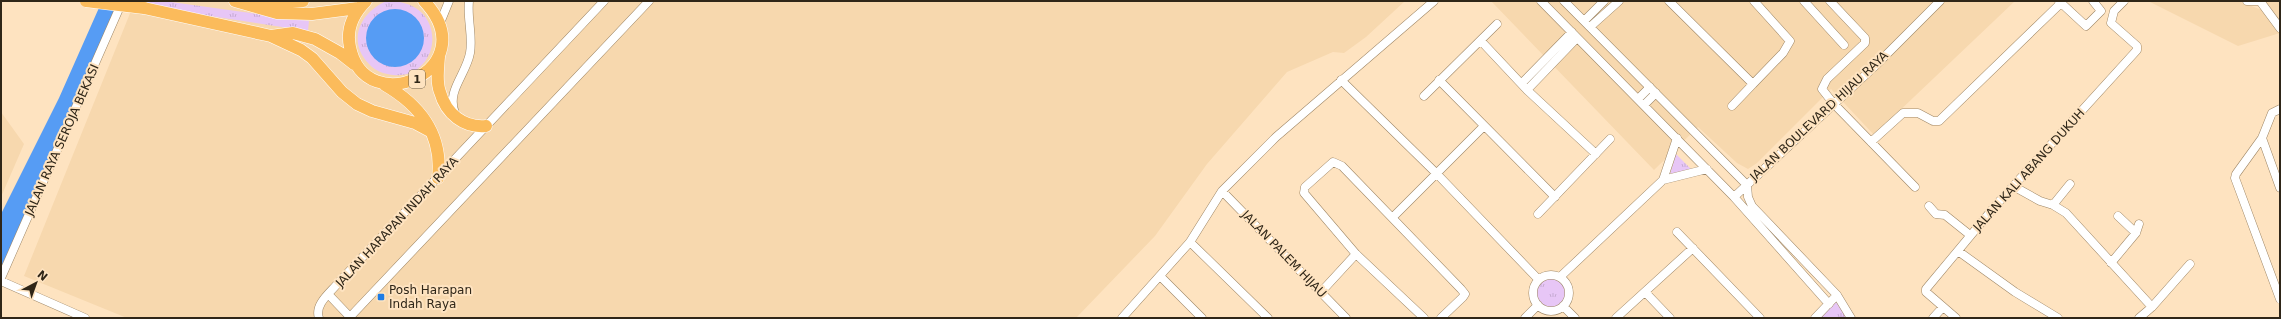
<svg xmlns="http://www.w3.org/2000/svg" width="2281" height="319" viewBox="0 0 2281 319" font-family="'DejaVu Sans',sans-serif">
	<defs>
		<pattern id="grass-tufts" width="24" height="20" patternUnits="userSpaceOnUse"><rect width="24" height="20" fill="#e7c6f6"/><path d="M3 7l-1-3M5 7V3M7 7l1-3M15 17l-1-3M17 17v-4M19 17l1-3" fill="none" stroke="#c6aad2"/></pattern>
	</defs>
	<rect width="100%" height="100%" fill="#fee3c0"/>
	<path fill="#f7d8ae" d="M135 1H1405L1366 37 1344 53 1333 52 1287 72 1207 164 1155 236 1076 318H127L24 276Z
		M1491 1H2015L1874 135 1831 89 1757 163 1748 169 1737 163 1698 127 1654 170Z
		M2148 1H2238L2262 10 2267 1H2280V33L2238 46Z
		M1 112 24 144 1 197Z"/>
	<path fill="url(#grass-tufts)" fill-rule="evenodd" d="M133 1H164L309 21 308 31 132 4Z
		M387 1C451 0 442 80 393 75 384 74 375 71 369 64 346 41 361 11 387 1ZM419 22 424 38 397 67 381 63 367 42 369 25Z
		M1676 154 1691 169 1670 174Z
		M1533 293a18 18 0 1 1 36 0a18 18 0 1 1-36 0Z
		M1837 295 1850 318H1815Z"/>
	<path fill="#569cf4" d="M102 1H122L1 278V214L59 98Z
		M366 38a29 29 0 1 1 58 0a29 29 0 1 1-58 0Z"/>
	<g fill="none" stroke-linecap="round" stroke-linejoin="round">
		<defs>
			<path id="minor" d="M1541 1 1734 197 1829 304
				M1564 1 1747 185
				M1669 1 1753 84 1783 53 1790 41 1754 1
				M1804 1 1844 45
				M1830 1 1865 38V43L1827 79 1822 89 1833 103 1915 187
				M2059 1 2086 26 2101 11 2093 1
				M2247 1H2260
				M2260 1 2280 28
				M1584 21 1604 1
				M440 23 449 1
				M1590 27 1619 1
				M1481 41 1527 90 1596 154
				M1341 80 1437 174 1538 279
				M1439 80 1555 197
				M1522 83 1572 32
				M1527 90 1577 38
				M1424 96 1497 24
				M1638 99 1650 87
				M1644 105 1656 93
				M1732 106 1753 84
				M2280 109 2272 113 2262 138 2236 174 2235 178 2280 299
				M455 113C446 91 466 75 470 53 473 36 467 18 469 1
				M2262 138 2280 188
				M1871 142 1903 113H1918L1933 121H1939L2061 3
				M1663 180 1707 169
				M1747 185 1748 197 1752 206 1837 295 1851 318
				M2013 186 2040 201 2053 205 2066 213 2152 307
				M1222 191 1346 318
				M1734 197 1875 66 1940 1
				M2053 205 2070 184
				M1929 206 1936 214 1945 215 1970 235
				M1538 214 1610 139
				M2118 216 2136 233
				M1393 217 1484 126
				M1677 232 1760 318
				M1190 242 1268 318
				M1958 251 2015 292 2058 318
				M2111 263 2136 233 2139 224
				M1533 293a18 18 0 1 1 36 0a18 18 0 1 1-36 0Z
				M1161 277 1202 318
				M1560 277 1663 180 1677 138
				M1 278 122 2
				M1 281 85 318
				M1321 292 1356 254
				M1646 293 1670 318
				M329 295 350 317
				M1563 306 1575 318
				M319 318C314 304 331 292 339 282L604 1
				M349 318 649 1
				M1122 318 1190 242 1222 191 1276 137 1434 1
				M1424 318 1356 254 1304 193 1305 187 1333 162 1342 166 1461 289 1465 294 1463 297 1441 318
				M1525 318 1538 305
				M1616 318 1693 248
				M1815 318 1837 295
				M1933 318 1943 307
				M1956 318 1926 292V289L1996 205 2137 50V46L2111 23 2114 11 2124 1
				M2139 318 2152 307 2190 264"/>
			<path id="highway" d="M235 1 277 13 312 14 358 8
				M366 1C353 14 346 29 350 47 365 123 488 69 424 1
				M259 4 303 1
				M144 8 271 36 293 33 315 39 340 53 354 64
				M271 36 301 50 312 58 342 92 357 104 372 111 415 123 430 131
				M439 57C438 68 436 82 440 92 446 114 464 128 486 126
				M385 85C421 106 443 135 438 178"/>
		</defs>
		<use href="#minor" stroke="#9e8665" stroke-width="9"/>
		<use href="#highway" stroke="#fff" stroke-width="13"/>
		<use href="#minor" stroke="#fff" stroke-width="8"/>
		<use href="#highway" stroke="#fbbb5b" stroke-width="12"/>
		<defs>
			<path id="highway-bridge" d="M86 1 144 8"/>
		</defs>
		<use href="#highway-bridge" stroke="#fff" stroke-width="13" stroke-linecap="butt"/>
		<use href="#highway-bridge" stroke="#fbbb5b" stroke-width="12"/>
	</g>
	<rect fill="#1e7ce5" stroke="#fee3c0" stroke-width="1.5" x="377" y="293" width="8" height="8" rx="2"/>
	<g text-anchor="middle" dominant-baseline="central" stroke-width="4" stroke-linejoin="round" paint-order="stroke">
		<rect fill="#fee3c0" stroke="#6d5f4a" stroke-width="1" x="409" y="70" width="16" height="18" rx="3"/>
		<g font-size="11" font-weight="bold" fill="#2f2618">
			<text x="417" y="79">1</text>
		</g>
		<g font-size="12" fill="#2f2618" stroke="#fee3c0">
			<text transform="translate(1819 116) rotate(-43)">JALAN BOULEVARD HIJAU RAYA</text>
			<text transform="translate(62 140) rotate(-66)">JALAN RAYA SEROJA BEKASI</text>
			<text transform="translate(2029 170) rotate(-48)">JALAN KALI ABANG DUKUH</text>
			<text transform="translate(397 222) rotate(-47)">JALAN HARAPAN INDAH RAYA</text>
			<text transform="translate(1284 254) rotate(46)">JALAN PALEM HIJAU</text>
		</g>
		<g font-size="12" fill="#2f2618" stroke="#fee3c0" text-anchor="start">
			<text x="389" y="290">Posh Harapan<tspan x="389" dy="14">Indah Raya</tspan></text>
		</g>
	</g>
	<rect width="2281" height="319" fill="none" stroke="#2f2618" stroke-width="4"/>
	<g transform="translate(36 283) rotate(41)" stroke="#fee3c0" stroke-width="3" paint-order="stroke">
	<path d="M0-3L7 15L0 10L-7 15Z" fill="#2f2618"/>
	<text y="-6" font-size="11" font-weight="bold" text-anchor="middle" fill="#2f2618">N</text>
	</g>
</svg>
